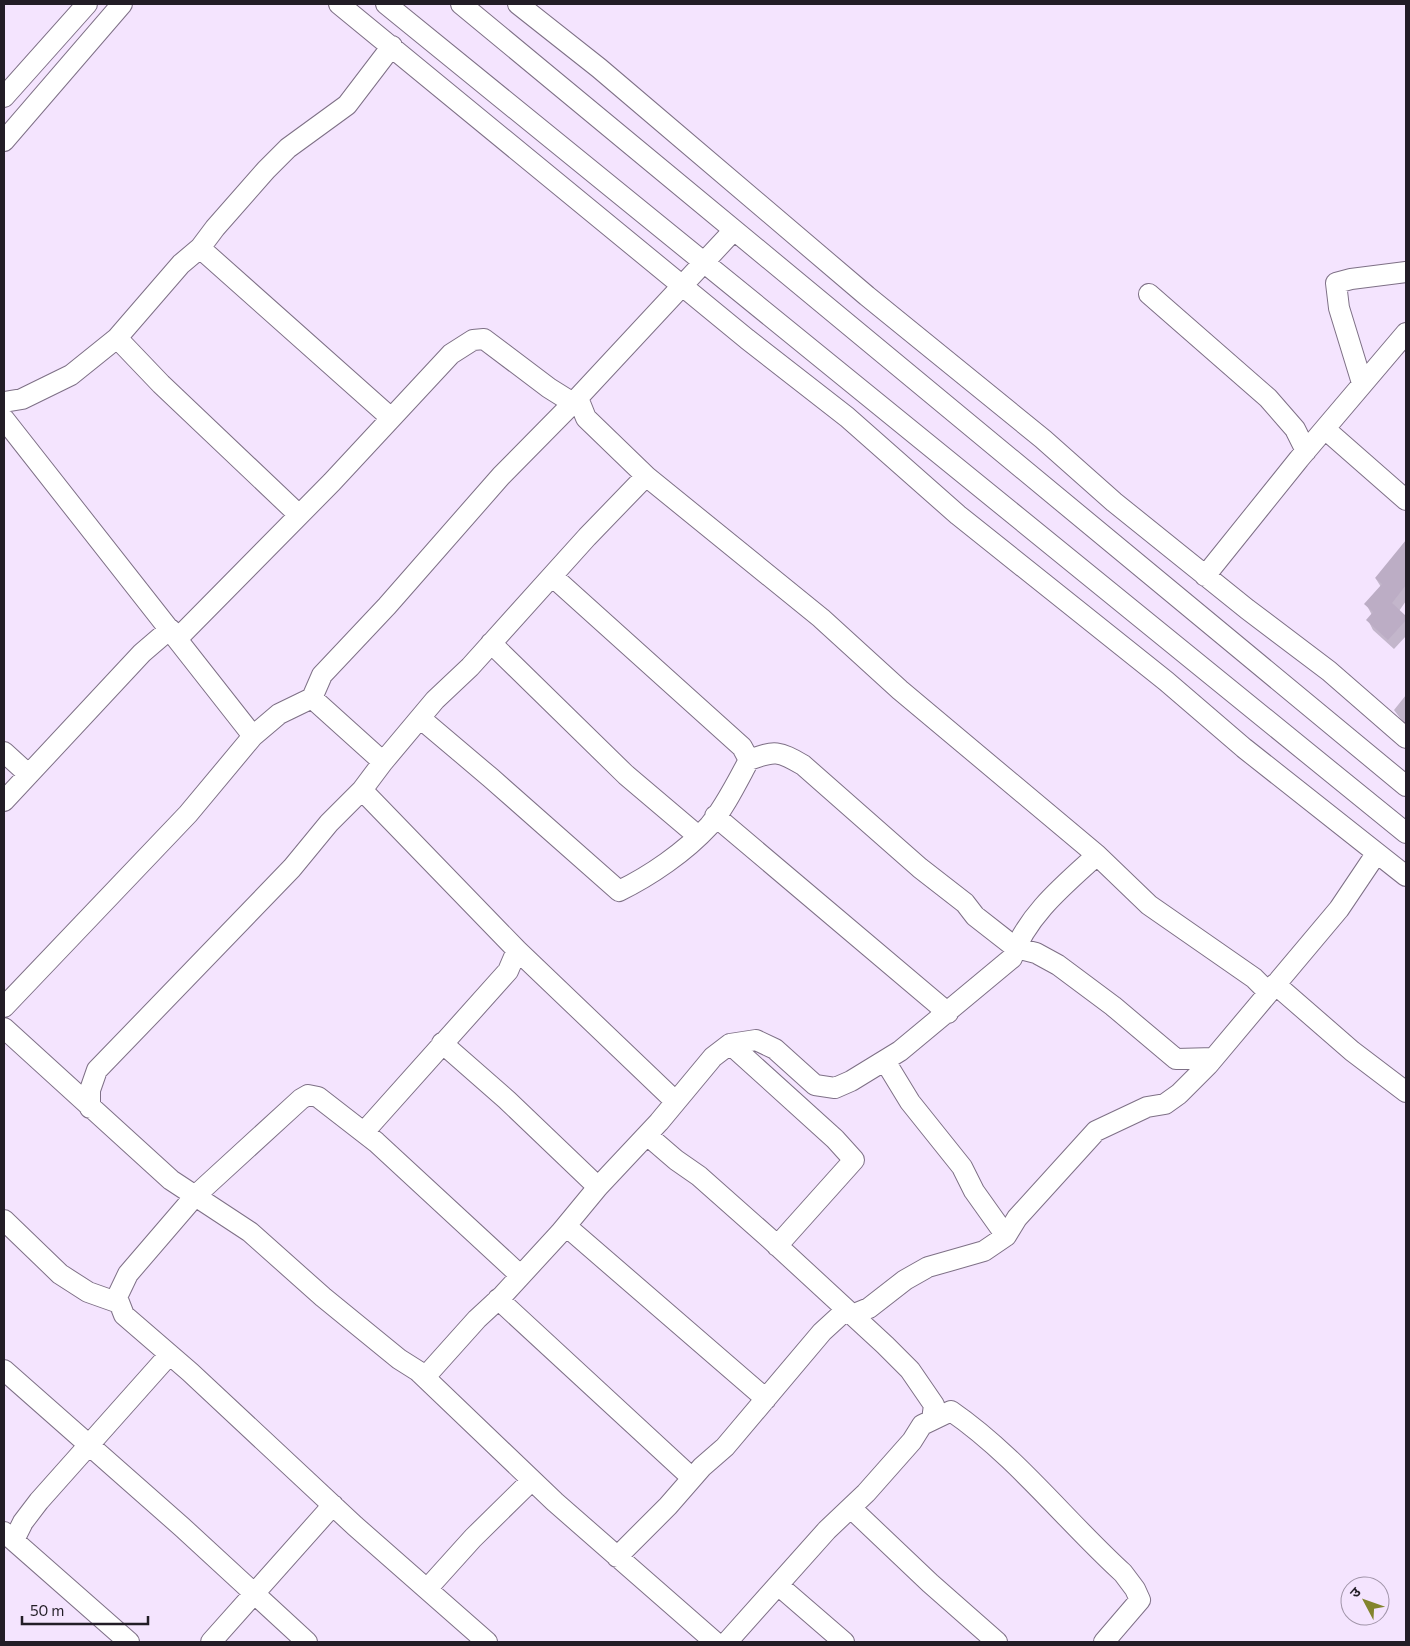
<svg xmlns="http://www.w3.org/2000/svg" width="1410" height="1646" viewBox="0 0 1410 1646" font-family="Commissioner,'Noto Sans Devanagari',sans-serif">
	<rect width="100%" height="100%" fill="#f4e4fe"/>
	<path fill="#0003" d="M1406 542V601L1399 611 1406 618V636L1394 649 1373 630 1368 620 1372 615 1366 604 1381 587 1376 579Z
		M1406 695V726L1394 710Z"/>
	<path fill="#bcadc5" d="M1406 540V585L1392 603 1406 616V620L1388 640 1366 620 1373 612 1364 604 1382 584 1375 578Z"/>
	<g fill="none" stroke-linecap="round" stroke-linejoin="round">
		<defs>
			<path id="minor" d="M339 4 747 339 847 417 958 515 1166 681 1244 748 1406 876
				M386 4 1406 833
				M461 4 1406 786
				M518 4 599 68 867 296 1043 439 1114 502 1247 609 1329 671 1406 738
				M4 97 87 4
				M4 141 122 4
				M200 248 391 418
				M1149 294 1268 398 1295 429 1306 451
				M117 338 161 384 299 515
				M1362 383 1339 308 1336 283 1351 279 1406 272
				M578 398 586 418 646 476 821 618 900 690 1097 855 1149 905 1254 978 1268 992
				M4 402 22 399 71 375 117 338 181 264 200 248 215 228 266 170 288 148 347 105 392 46
				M4 419 253 736
				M1325 429 1406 500
				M1205 576 1299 459 1406 333
				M178 638 332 482 451 354 473 340 484 339 549 388 573 403
				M491 643 626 775 698 836
				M312 698 383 762
				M420 718 491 778 619 891C650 876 685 852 709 826 725 807 737 782 749 760L742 747 552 576
				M4 752 28 774
				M749 760C775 750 779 751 803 765L920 868 965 903 975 916 1016 948 1036 953 1058 965 1113 1006 1176 1059 1214 1058
				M362 790 517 950 675 1101
				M4 801 142 653 170 629
				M715 816 948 1013
				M1275 984 1352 1051 1406 1092
				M4 1007 188 814 253 736 279 714 312 698 322 675 387 606 501 476 573 403 734 230
				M4 1028 171 1180 250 1232 323 1297 399 1359 418 1371 555 1502 715 1642
				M442 1043 507 1100 598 1187
				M730 1044 756 1040 775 1049 815 1085 835 1088 851 1081 900 1051 1012 958C1026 916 1064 885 1097 855
				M885 1061 910 1102 962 1167 974 1191 1006 1236
				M90 1108V1090L97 1070 292 868 329 823 362 790 383 762 435 700 470 667 587 537 646 476
				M364 1132 508 971 517 950
				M647 1135 676 1160 699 1176 769 1238 885 1345 910 1370 934 1405 932 1420
				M4 1220 60 1274 88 1292 119 1303
				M566 1226 766 1399
				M498 1299 692 1478
				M852 1315 869 1308 905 1280 928 1267 984 1251 1006 1236 1017 1218 1096 1131 1147 1107 1165 1104 1179 1094 1208 1065 1339 909 1376 854
				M4 1370 182 1527 307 1642
				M425 1377 477 1319 503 1295 560 1233 598 1187 659 1122 713 1057 730 1044 835 1139 854 1160 777 1246
				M851 1508 930 1583 997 1642
				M4 1532 129 1642
				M14 1540 23 1522 39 1501 169 1355
				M617 1557 668 1506 702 1467 725 1447 822 1332 846 1310
				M778 1585 844 1642
				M427 1589 473 1538 532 1480
				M211 1642 333 1505
				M487 1642 355 1526 190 1372 124 1315 117 1297 128 1274 195 1196 301 1099 308 1095 318 1097 376 1142 520 1275
				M727 1642 827 1530 866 1493 912 1441 922 1425 951 1411C1016 1456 1065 1520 1123 1573L1135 1589 1140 1600 1104 1642"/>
		</defs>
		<use href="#minor" stroke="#7e7086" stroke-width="22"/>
		<use href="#minor" stroke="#fff" stroke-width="20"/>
	</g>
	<rect width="1410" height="1646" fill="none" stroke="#221d26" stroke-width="10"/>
	<g transform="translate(1365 1601) rotate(311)"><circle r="24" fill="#f4e4fe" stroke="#a094a8"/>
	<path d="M0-4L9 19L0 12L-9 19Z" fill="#83842d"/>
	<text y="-8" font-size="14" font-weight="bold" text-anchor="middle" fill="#221d26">उ</text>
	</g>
	<path d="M22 1616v8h126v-8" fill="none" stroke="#221d26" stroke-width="2.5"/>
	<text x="30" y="1616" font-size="15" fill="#221d26" stroke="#f4e4fe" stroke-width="4" paint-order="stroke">50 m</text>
</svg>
